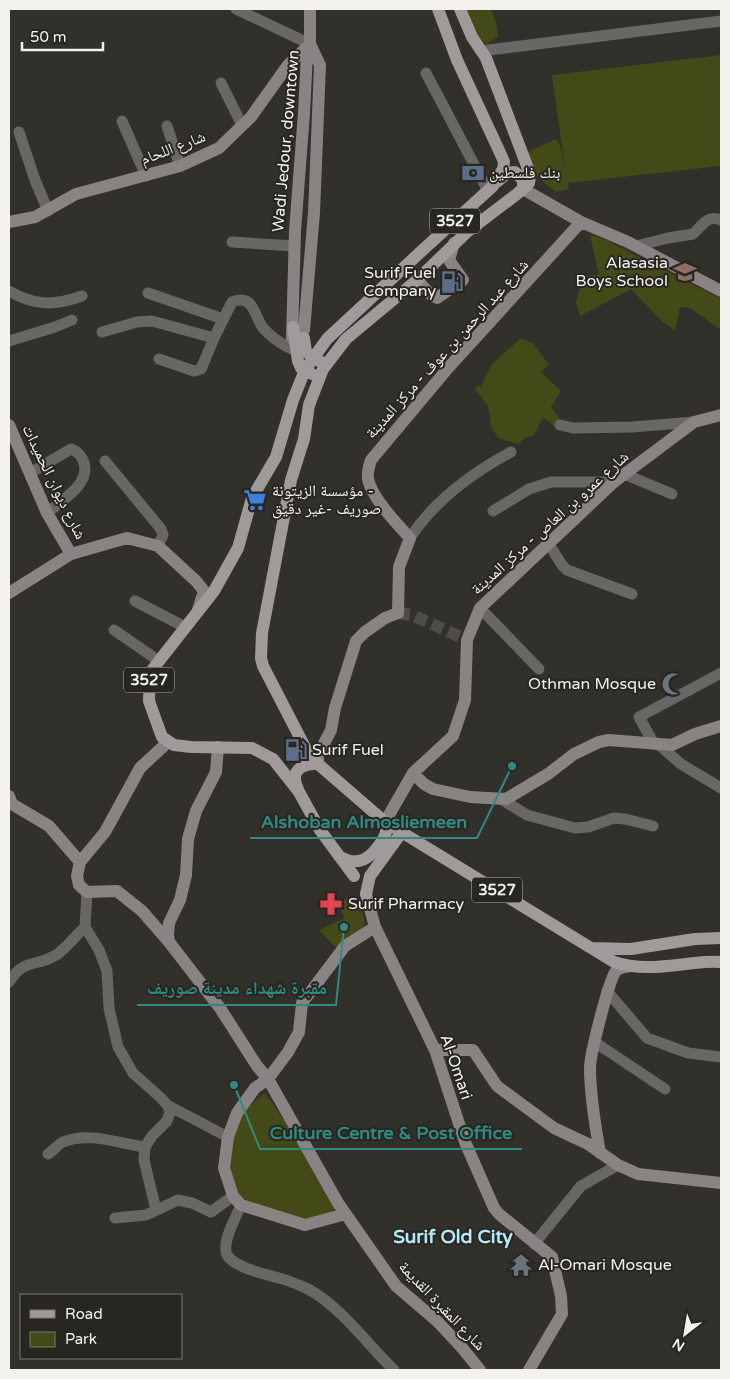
<svg xmlns="http://www.w3.org/2000/svg" width="730" height="1379" viewBox="0 0 730 1379" font-family="'Varela Round','Noto Naskh Arabic',sans-serif">
	<rect width="100%" height="100%" fill="#32302b"/>
	<path fill="#444a17" d="M465 9H491L497 26 498 37 486 44 474 33Z
		M721 55V166L568 183 569 189 556 192C537 177 534 177 528 152L556 139 560 145 565 169 552 75Z
		M590 236H596L608 241 721 299V330L690 308 680 307 675 331 661 320 631 289 580 316 576 302 583 277 599 274Z
		M521 338 534 344 549 365 541 372 561 391 551 407 561 420 557 428 543 417 534 435 525 438 518 444 498 438 491 426 488 406 475 389 477 386H481L492 364Z
		M348 898 354 903H360L365 923 360 931 338 950 319 930 345 918 337 904Z
		M265 1093 347 1210 306 1221 239 1198 227 1168 229 1149 240 1113Z"/>
	<g fill="none" stroke-linecap="round" stroke-linejoin="round">
		<path stroke="#4f4d48" stroke-width="12" stroke-dasharray="12 6" stroke-linecap="butt" d="M398 613 412 615 467 640"/>
		<path stroke="#696666" stroke-width="11" d="M236 9 310 44
			M481 51 721 21
			M426 73 488 191
			M221 83 242 125
			M122 121 146 176
			M167 126 180 166
			M19 132 35 180 48 211
			M232 242 295 246
			M636 246 668 238 693 234C702 226 707 214 721 220
			M9 291C35 306 54 306 82 296
			M148 293 223 319
			M102 332 137 322 152 321 214 338
			M9 341 55 327 72 320
			M159 359 194 371 201 369 214 338 232 302C254 293 254 316 263 328 271 337 281 344 292 349
			M560 425 573 428 632 427 694 422
			M105 461 161 529 163 535 158 546
			M30 473 71 449C77 451 80 454 83 460 93 483 62 500 47 513
			M624 474 672 494
			M493 511 529 489 551 482H614
			M410 538C434 501 472 473 511 452
			M548 543 562 565 567 570 632 594
			M135 601 185 627
			M480 608 539 669
			M114 630 159 661
			M654 744 639 717 721 673
			M658 744 681 764 721 788
			M501 799 527 815 575 828 588 827 614 818 625 819 653 826
			M87 892 85 927 99 950 107 971 109 1008 118 1047 133 1073 161 1098 168 1106 170 1112 167 1121 152 1136 145 1147 144 1160 156 1210
			M9 982C25 957 35 968 56 955 67 948 75 936 85 927
			M607 991 647 1038 688 1053 721 1057
			M596 1043 665 1089
			M167 1105 228 1137
			M48 1154C53 1151 58 1144 63 1142 89 1131 120 1144 145 1147
			M241 1205C236 1217 221 1243 227 1255 235 1268 265 1274 279 1278 288 1280 299 1285 308 1289 339 1305 368 1345 394 1370
			M115 1218 146 1215 178 1200 192 1203 211 1212 233 1196
			M534 1244 581 1186 618 1165"/>
		<path stroke="#898384" stroke-width="12" d="M523 189 581 222 628 242 721 291
			M9 222 35 217 76 194 180 166 219 148 251 117 288 65 310 44
			M417 280 431 295 437 298 463 280 449 260 454 243
			M304 330 314 213 320 65 310 44
			M292 338 295 231 304 113 307 54 310 44V9
			M9 425 47 513 71 554
			M9 593 71 554 127 538 158 546 196 581 204 591 198 610
			M168 742 140 768 105 832 80 862 77 876 79 885 87 892 117 891 142 911 169 942 220 1008 257 1066 268 1079 338 1203 396 1286 438 1322 463 1349 480 1370
			M318 764V755L331 730 335 708 356 641 365 632 385 618 398 613 399 567 410 538C397 524 372 498 368 479 367 472 369 466 371 460L449 367 581 222
			M413 773 424 784 433 789 470 797 506 799 548 774 574 754 599 742 609 740 672 745 695 734 721 726
			M9 796 12 804 49 826 80 862
			M385 822 413 773 453 736 465 700 467 640 480 608 614 482 694 422 721 415
			M366 894 375 927 435 1050 465 1142 494 1208 499 1214 552 1257 561 1296 562 1314 529 1370
			M169 942 168 935 169 923 180 900 186 875 188 839 196 811 216 772 218 747
			M435 1050H473L497 1086 554 1128 588 1144 618 1165 638 1174 721 1183
			M600 1153C595 1125 590 1096 590 1068 590 1055 609 979 616 971 620 967 625 967 630 966
			M346 1214 305 1225 241 1205 233 1196 224 1168 228 1137 237 1113 255 1088 268 1079 288 1052 299 1032 302 1003 345 946 375 927"/>
		<path stroke="#a19a9b" stroke-width="12" d="M460 9 472 37 486 58 527 166 530 175 529 183 517 194 467 232 417 280 346 339 323 369 309 405 304 439 291 480 262 633 261 658 263 666 308 753 318 764 385 822 614 962C640 971 667 966 694 963 703 962 712 961 721 962
			M498 181 507 173 515 172 523 180V189
			M293 327 298 361 301 368 312 374
			M304 338 306 352 321 362
			M298 789C289 772 301 763 318 764
			M339 856C357 867 369 860 380 844 385 837 388 831 385 822
			M354 876 320 830 299 792 273 759 252 748 191 747 174 745 162 737 149 701 150 673 159 661 214 591 238 548 252 498 276 457 293 400 305 370 327 339 414 258 493 186 503 169 504 162 502 157 457 60 438 9
			M366 894 370 876 402 832
			M591 948 631 949 695 939 721 938"/>
	</g>
	<defs>
		<symbol id="bank-bare" viewBox="-9 -9 18 18"><path d="M-6-4H6V4H-6ZM0-2.3a2.3 2.3 0 1 0 0 4.6a2.3 2.3 0 1 0 0-4.6Z" fill="#5c6f8a" stroke="#282621" stroke-width="2.5" paint-order="stroke"/></symbol>
		<symbol id="school-bare" viewBox="-9 -9 18 18"><path d="M0-5L7-2L0 1L-7-2ZM-4 1L0 2.5L4 1V4Q0 6-4 4Z" fill="#8d6e63" stroke="#282621" stroke-width="2.5" paint-order="stroke"/></symbol>
		<symbol id="fuel-bare" viewBox="-9 -9 18 18"><path d="M-5.5-6h7V0h2V4h1.3V-2.5L3-4.5l.8-.8L6-3V5H2.5V1h-1V6h-7ZM-4.2-4.7v3.2H.2V-4.7Z" fill="#5c6f8a" stroke="#282621" stroke-width="2.5" paint-order="stroke"/></symbol>
		<symbol id="supermarket-bare" viewBox="-9 -9 18 18"><path d="M-6-5.5h2.5l.6 2H6L4.5 2H-2.5L-4.4-4H-6ZM-1.5 3.2a1.3 1.3 0 1 0 .1 0ZM3 3.2a1.3 1.3 0 1 0 .1 0Z" fill="#3f7fe0" stroke="#282621" stroke-width="2.5" paint-order="stroke"/></symbol>
		<symbol id="mosque-bare" viewBox="-9 -9 18 18"><path d="M3.5-4.9A6 6 0 1 0 3.5 4.9A5 5 0 1 1 3.5-4.9Z" fill="#6b7280" stroke="#282621" stroke-width="2.5" paint-order="stroke"/></symbol>
		<symbol id="pharmacy-bare" viewBox="-9 -9 18 18"><path d="M-2-6h4v4h4v4h-4v4h-4v-4h-4v-4h4Z" fill="#e0444e" stroke="#282621" stroke-width="2.5" paint-order="stroke"/></symbol>
		<symbol id="temple-bare" viewBox="-9 -9 18 18"><path d="M0-6L5-2H3V0L6.5 2.5H4V6H1.5V3h-3V6H-4V2.5H-6.5L-3 0V-2H-5Z" fill="#6b7280" stroke="#282621" stroke-width="2.5" paint-order="stroke"/></symbol>
	</defs>
	<g fill-rule="evenodd">
		<use href="#bank-bare" x="457" y="157" width="32" height="32"/>
		<use href="#school-bare" x="669" y="256" width="32" height="32"/>
		<use href="#fuel-bare" x="436" y="266" width="32" height="32"/>
		<use href="#supermarket-bare" x="239" y="484" width="32" height="32"/>
		<use href="#mosque-bare" x="657" y="668" width="32" height="32"/>
		<use href="#fuel-bare" x="280" y="734" width="32" height="32"/>
		<use href="#pharmacy-bare" x="315" y="888" width="32" height="32"/>
		<use href="#temple-bare" x="505" y="1249" width="32" height="32"/>
	</g>
	<g text-anchor="middle" dominant-baseline="central" stroke-width="4" stroke-linejoin="round" paint-order="stroke">
		<g fill="#282621" stroke="#b6b5b0" stroke-width="1">
			<rect x="430" y="208.5" width="50" height="25" rx="4"/>
			<rect x="124" y="667.5" width="50" height="25" rx="4"/>
			<rect x="472" y="877.5" width="50" height="25" rx="4"/>
		</g>
		<g font-size="15" font-weight="bold" fill="#f3f2ee">
			<text x="455" y="221">3527</text>
			<text x="149" y="680">3527</text>
			<text x="497" y="890">3527</text>
		</g>
		<g font-size="16" fill="#f3f2ee" stroke="#282621">
			<text transform="translate(286 141) rotate(-85)">Wadi Jedour, downtown</text>
			<text transform="translate(173 148) rotate(-21)">شارع اللحام</text>
			<text transform="translate(447 349) rotate(-48)">شارع عبد الرحمن بن عوف - مركز المدينة</text>
			<text transform="translate(54 482) rotate(64)">شارع ديوان الحميدات</text>
			<text transform="translate(550 523) rotate(-42)">شارع عمرو بن العاص - مركز المدينة</text>
			<text transform="translate(456 1067) rotate(71)">Al-Omari</text>
			<text transform="translate(442 1306) rotate(46)">شارع المقبرة القديمة</text>
		</g>
		<g font-size="16" fill="#f3f2ee" stroke="#282621" text-anchor="start">
			<text x="489" y="173">بنك فلسطين</text>
			<text x="668" y="263" text-anchor="end">Alasasia<tspan x="668" dy="18">Boys School</tspan></text>
			<text x="436" y="273" text-anchor="end">Surif Fuel<tspan x="436" dy="18">Company</tspan></text>
			<text x="272" y="491">مؤسسة الزيتونة -<tspan x="272" dy="18">صوريف -غير دقيق</tspan></text>
			<text x="656" y="684" text-anchor="end">Othman Mosque</text>
			<text x="312" y="750">Surif Fuel</text>
			<text x="348" y="904">Surif Pharmacy</text>
			<text x="538" y="1265">Al-Omari Mosque</text>
		</g>
		<g font-size="19" font-weight="bold" fill="#b2eaf9" stroke="#282621">
			<text x="453" y="1237">Surif Old City</text>
		</g>
	</g>
	<path fill="none" stroke="#318981" stroke-width="2" d="M512 766L477 838H250M344 927L336 1005H137M234 1085L260 1149H522"/>
	<g fill="#318981" stroke="#282621" stroke-width="2">
		<circle cx="512" cy="766" r="5"/>
		<circle cx="344" cy="927" r="5"/>
		<circle cx="234" cy="1085" r="5"/>
	</g>
	<g font-size="18" text-anchor="middle" font-weight="bold" fill="#318981" stroke="#282621" stroke-width="4" stroke-linejoin="round" paint-order="stroke">
		<text x="364" y="828">Alshoban Almosliemeen</text>
		<text x="237" y="994">مقبرة شهداء مدينة صوريف</text>
		<text x="391" y="1139">Culture Centre &amp; Post Office</text>
	</g>
	<rect width="730" height="1379" fill="none" stroke="#f3f2ee" stroke-width="20"/>
	<rect x="20" y="1294" width="162" height="65" fill="#282621" stroke="#797873"/>
	<rect x="30" y="1310" width="25" height="8" fill="#a19a9b" stroke="#797873"/>
	<text x="65" y="1319" font-size="15" fill="#f3f2ee">Road</text>
	<rect x="30" y="1332" width="25" height="15" fill="#444a17" stroke="#797873"/>
	<text x="65" y="1344" font-size="15" fill="#f3f2ee">Park</text>
	<g transform="translate(685 1334) rotate(211)" stroke="#282621" stroke-width="4" paint-order="stroke">
	<path d="M0-4L9 19L0 12L-9 19Z" fill="#f3f2ee"/>
	<text y="-8" font-size="14" font-weight="bold" text-anchor="middle" fill="#f3f2ee">N</text>
	</g>
	<path d="M22 42v8h81v-8" fill="none" stroke="#f3f2ee" stroke-width="2.5"/>
	<text x="30" y="42" font-size="15" fill="#f3f2ee" stroke="#282621" stroke-width="4" paint-order="stroke">50 m</text>
</svg>
